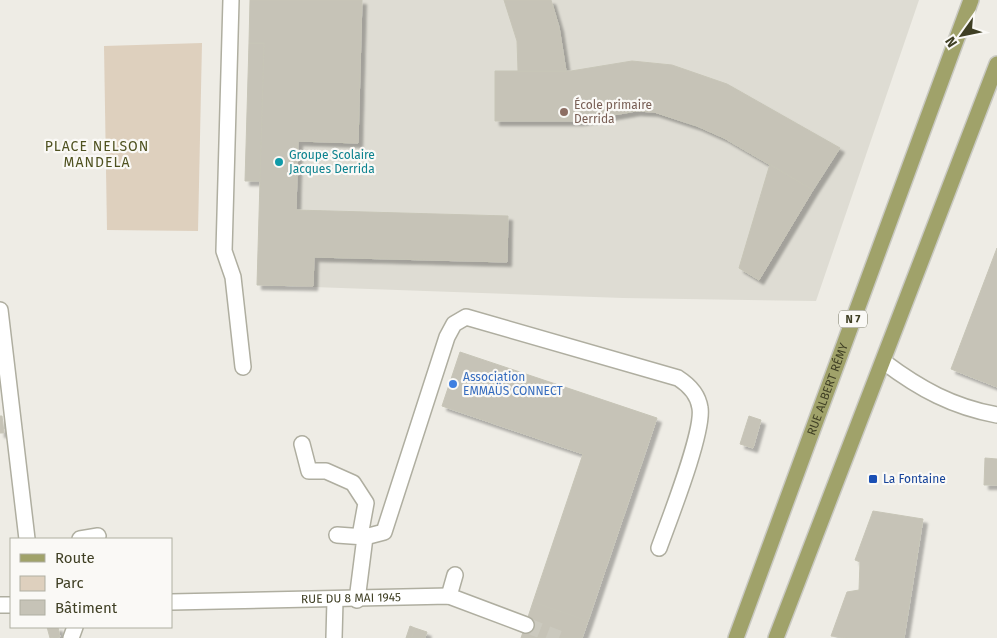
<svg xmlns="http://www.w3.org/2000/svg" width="997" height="638" viewBox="0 0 997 638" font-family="'Fira Sans',sans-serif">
	<defs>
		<filter id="shadow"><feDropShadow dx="4.5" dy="4.5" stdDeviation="1" flood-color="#0004"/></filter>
	</defs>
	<rect width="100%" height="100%" fill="#eeece5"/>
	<path fill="#dedcd3" d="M250 0H919L816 301 623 298 257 285 260 182 245 181Z"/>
	<path fill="#ded0be" d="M202 43 198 231 107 230 104 46Z"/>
	<path fill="#c6c3b7" stroke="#c7c5b7" filter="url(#shadow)" d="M250 0H362L358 143 298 141 296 210 508 216 507 262 314 257 313 286 257 285 264 43H249Z
		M504 0H551L559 27 566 71H518L517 41Z
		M249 43H264L260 181H245Z
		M632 61 672 65 727 84 840 148 813 190 724 138 697 126 654 112 636 111 580 121H495V71H571Z
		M770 164 813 190 759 280 739 268Z
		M997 248V387L951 369Z
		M460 352 657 418 588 621 533 602 583 454 442 406Z
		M0 416H2L4 433H0Z
		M749 416 761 420 753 448 740 444Z
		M985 458 997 459V485H984Z
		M873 511 923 519 904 638H847L831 636 847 592 859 590 860 562 855 560Z
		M533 602 588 621 582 638H521Z
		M410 626 415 628 411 638H406Z
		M47 627H58L60 637 50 638Z
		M415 628 427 632 425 638H411Z"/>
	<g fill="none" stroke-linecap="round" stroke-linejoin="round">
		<path stroke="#cbc9be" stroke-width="15" stroke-dasharray="15 8" stroke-linecap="butt" d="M526 625 559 638"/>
		<defs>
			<path id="lane" d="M231 0 224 251 233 277 243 367
				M302 444 309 471H326L353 483 366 503 360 536
				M337 535 365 537 384 532 447 337 454 324 466 317 678 378C689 385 698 394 700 408 704 432 669 520 659 548
				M80 539 98 536
				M449 596 455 575
				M357 600 365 537
				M71 638 75 627
				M334 638 335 600"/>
			<g id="street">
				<path d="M0 310 27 539"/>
				<path d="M884 362C920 389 953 407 997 415"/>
				<path id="s1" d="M171 602 449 596 526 625"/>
				<path d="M0 605H11"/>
			</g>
			<g id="primary">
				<path id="s2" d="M736 638 971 0"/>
				<path d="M776 638 997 64"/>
			</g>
		</defs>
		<use href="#lane" stroke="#afaea0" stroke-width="18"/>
		<use href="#street" stroke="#afaea0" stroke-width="18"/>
		<use href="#primary" stroke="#c9c9c2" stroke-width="18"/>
		<use href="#lane" stroke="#fff" stroke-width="15"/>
		<use href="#street" stroke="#fff" stroke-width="15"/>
		<use href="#primary" stroke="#a0a26a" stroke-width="15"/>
	</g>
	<circle fill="#8d6e63" stroke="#faf9f6" stroke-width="2" cx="564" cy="112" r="5"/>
	<circle fill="#0f9aa8" stroke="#faf9f6" stroke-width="2" cx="279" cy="162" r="5"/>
	<circle fill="#3f7fe0" stroke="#faf9f6" stroke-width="2" cx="453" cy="384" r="5"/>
	<rect fill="#1a4fb4" stroke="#faf9f6" stroke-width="2" x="868" y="474" width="10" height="10" rx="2.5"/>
	<g text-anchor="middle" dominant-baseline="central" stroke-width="4.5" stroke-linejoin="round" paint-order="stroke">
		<rect fill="#faf9f6" stroke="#777763" stroke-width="1" x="839" y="310.5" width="28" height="17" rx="4"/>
		<g font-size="11" font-weight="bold" fill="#3f3f24">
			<text x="853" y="319">N 7</text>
		</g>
		<g font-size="12" fill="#785e54" stroke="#faf9f6" text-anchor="start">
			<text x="574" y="105">École primaire<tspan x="574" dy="14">Derrida</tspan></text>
		</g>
		<g font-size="12" fill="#0d838f" stroke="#faf9f6" text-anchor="start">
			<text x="289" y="155">Groupe Scolaire<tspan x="289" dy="14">Jacques Derrida</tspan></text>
		</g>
		<g font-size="12" fill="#366cbe" stroke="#faf9f6" text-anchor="start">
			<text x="463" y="377">Association<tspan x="463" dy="14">EMMAÜS CONNECT</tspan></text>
		</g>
		<g font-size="12" fill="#3f3f24" stroke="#faf9f6">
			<text stroke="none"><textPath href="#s2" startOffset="265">RUE ALBERT RÉMY</textPath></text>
			<text stroke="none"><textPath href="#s1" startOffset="180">RUE DU 8 MAI 1945</textPath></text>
		</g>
		<g font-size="12" fill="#164399" stroke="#faf9f6" text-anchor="start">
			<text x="883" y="479">La Fontaine</text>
		</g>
		<g font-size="14" letter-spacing="1" fill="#4f5220" stroke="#faf9f6">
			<text x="97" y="146">PLACE NELSON<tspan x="97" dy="16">MANDELA</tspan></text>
		</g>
	</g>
	<rect x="10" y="538" width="162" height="90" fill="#faf9f6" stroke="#afafa2"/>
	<rect x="20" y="554" width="25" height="8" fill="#a0a26a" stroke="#afafa2"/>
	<text x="55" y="563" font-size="15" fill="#3f3f24">Route</text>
	<rect x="20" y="576" width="25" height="15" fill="#ded0be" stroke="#afafa2"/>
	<text x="55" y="588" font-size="15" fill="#3f3f24">Parc</text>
	<rect x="20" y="600" width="25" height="15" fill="#c6c3b7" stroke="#afafa2"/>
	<text x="55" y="613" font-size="15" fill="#3f3f24">Bâtiment</text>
	<g transform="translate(962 35) rotate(237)" stroke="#faf9f6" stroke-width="4" paint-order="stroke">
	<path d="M0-4L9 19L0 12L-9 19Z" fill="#3f3f24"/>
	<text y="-8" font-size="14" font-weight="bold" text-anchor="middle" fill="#3f3f24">N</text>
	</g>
</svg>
